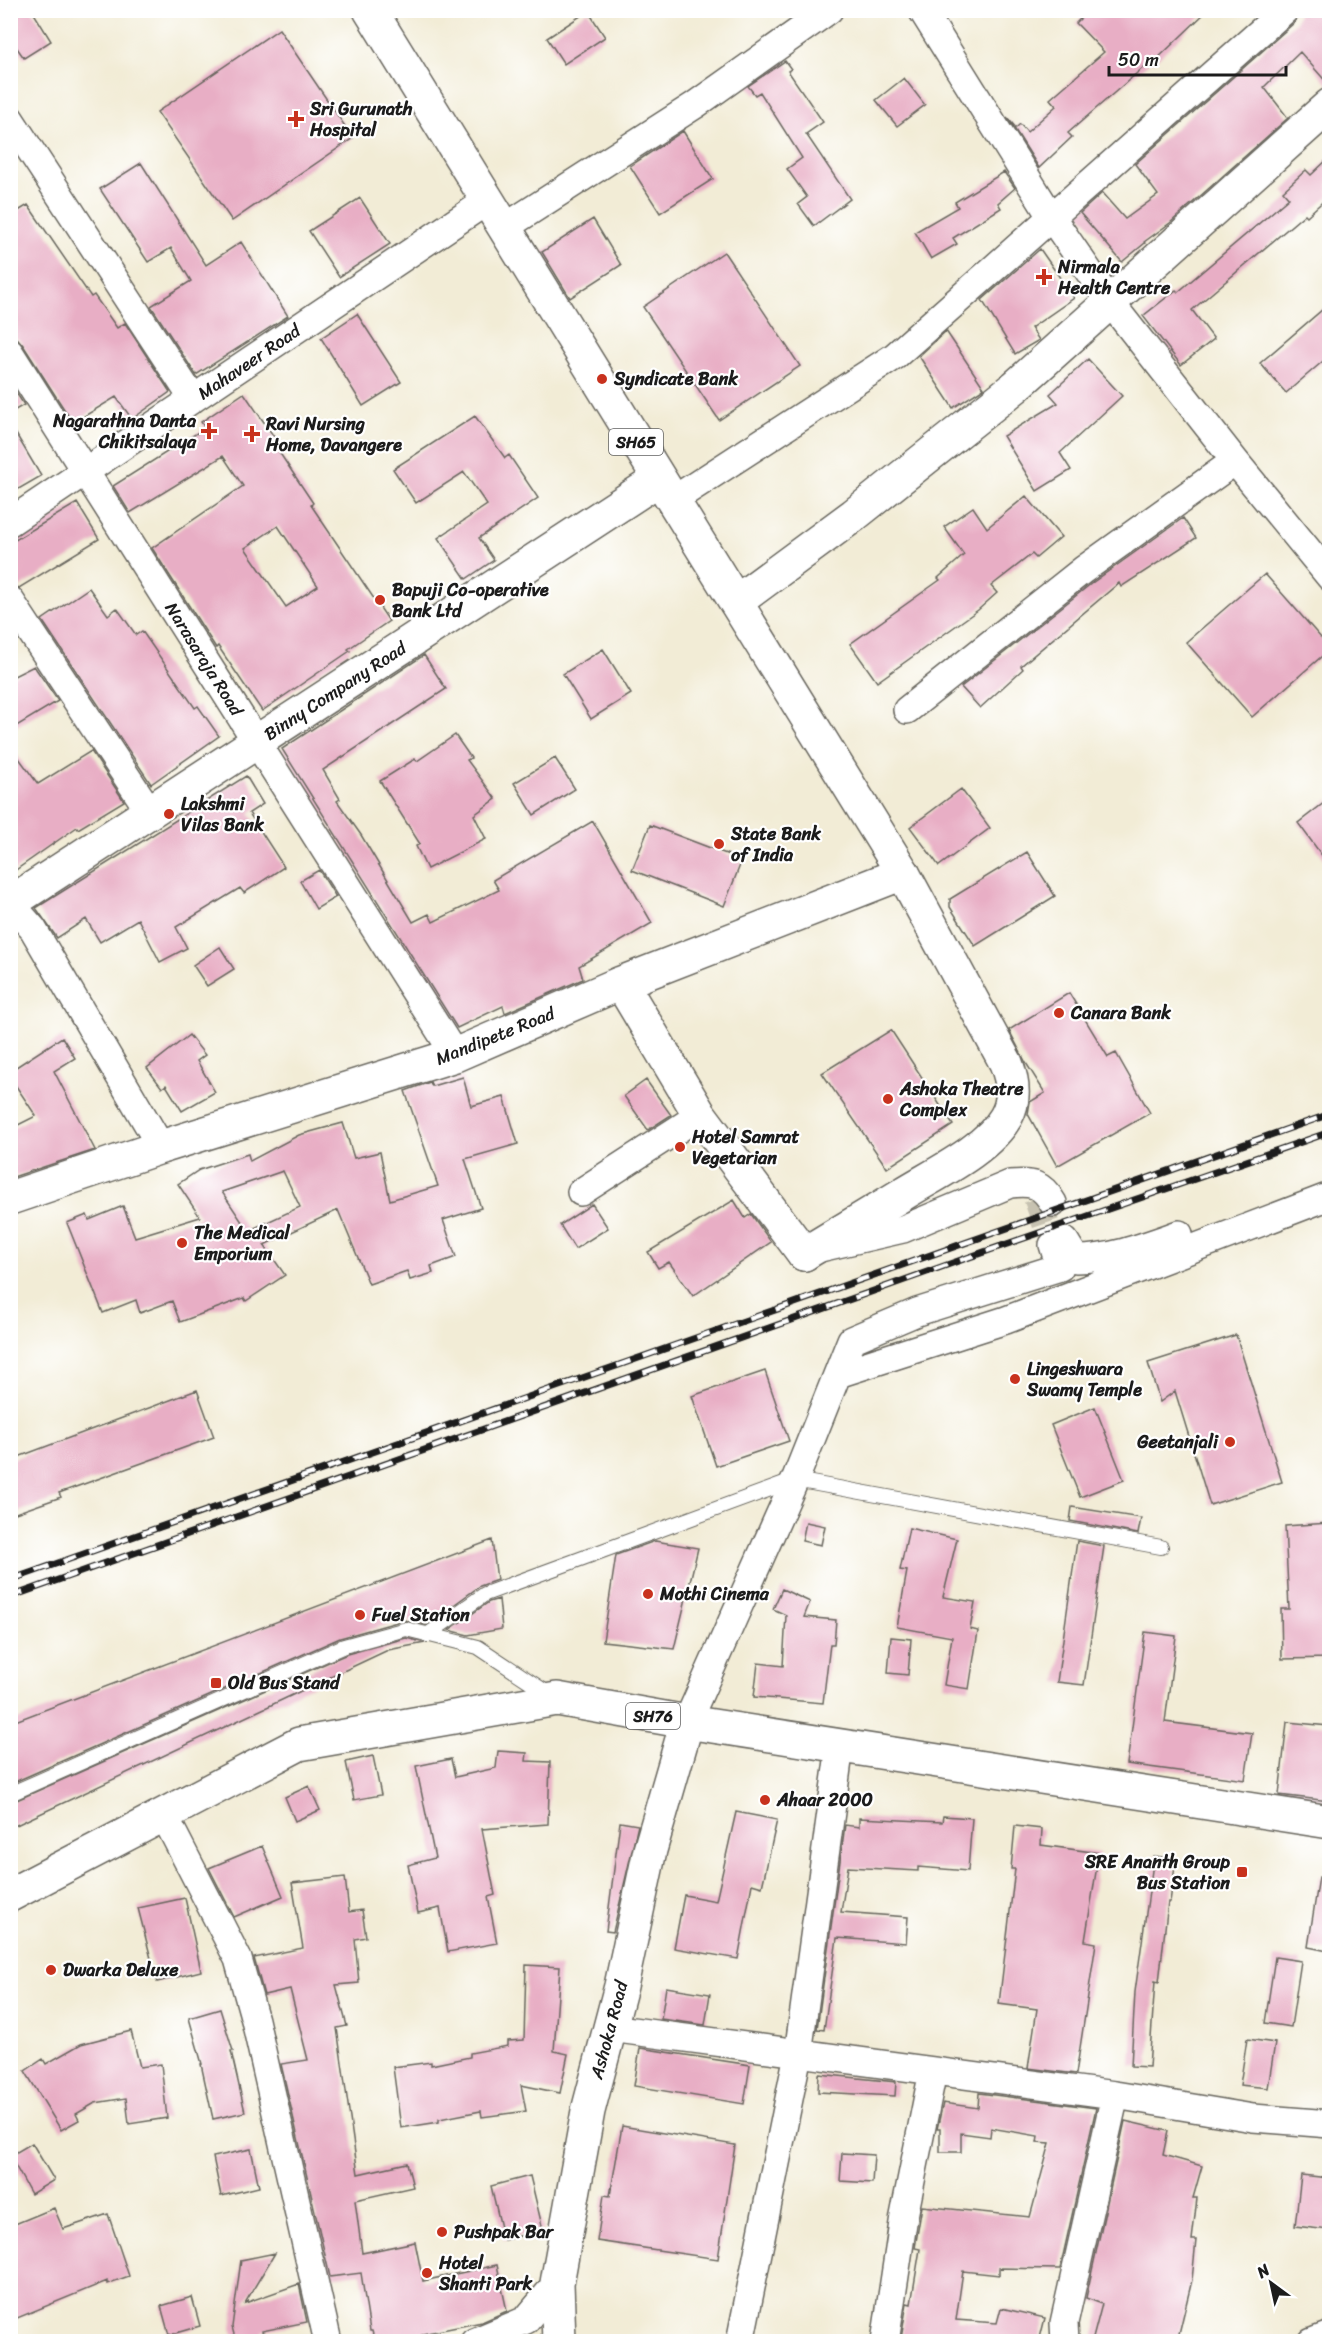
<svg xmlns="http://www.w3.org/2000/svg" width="1340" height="2352" viewBox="0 0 1340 2352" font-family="Sriracha,sans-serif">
	<rect width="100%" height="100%" fill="#fff"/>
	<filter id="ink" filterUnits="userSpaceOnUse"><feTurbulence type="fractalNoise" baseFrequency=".0167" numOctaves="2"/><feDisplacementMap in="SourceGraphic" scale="12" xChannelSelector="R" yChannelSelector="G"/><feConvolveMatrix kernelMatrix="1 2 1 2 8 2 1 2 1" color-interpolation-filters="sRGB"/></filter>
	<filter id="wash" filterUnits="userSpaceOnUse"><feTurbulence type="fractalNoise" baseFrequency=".008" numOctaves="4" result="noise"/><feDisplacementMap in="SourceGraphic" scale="24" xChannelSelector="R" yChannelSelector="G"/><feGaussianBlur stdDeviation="1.35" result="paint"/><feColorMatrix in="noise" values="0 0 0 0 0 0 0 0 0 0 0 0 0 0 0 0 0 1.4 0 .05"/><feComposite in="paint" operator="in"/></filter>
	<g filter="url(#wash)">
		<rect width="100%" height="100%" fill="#f2ecd6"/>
		<g id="blocks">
			<path fill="#e8aec5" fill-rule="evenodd" d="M10 10H32L51 41 24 58 10 38Z
				M1089 10H1208L1154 62 1152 60 1068 133 1072 137 1039 168 1007 117 1016 128 1020 124 1027 132 1056 106 1050 99 1104 52 1076 23Z
				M1300 10H1329V85L1300 52 1264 87 1288 118 1170 223 1144 242 1145 243 1122 262 1080 213 1102 193 1125 219 1158 195 1135 164 1295 22Z
				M588 11 605 37 564 64 547 38Z
				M279 29 353 138 232 221 157 112Z
				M785 61 791 69 788 71 823 122 806 134 850 199 814 226 798 204 807 197 787 169 802 158 760 92 755 95 748 86Z
				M904 78 925 105 897 126 876 100Z
				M683 131 713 179 660 213 630 166Z
				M1329 158V196L1307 216 1305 214 1192 310 1214 339 1181 365 1143 316 1176 290 1178 292 1289 198 1283 191 1306 170 1311 175Z
				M141 163 206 265 241 242 288 316 196 375 151 306 191 281 171 248 148 262 100 189Z
				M1004 172 1015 188 998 203 1001 208 953 238 957 244 931 259 915 232 958 207 955 202Z
				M360 198 390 244 339 277 309 231Z
				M28 205 91 297 94 295 117 328 125 323 170 392 132 419 116 397 73 423 23 345 18 339 10 337V216Z
				M593 219 621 265 570 298 542 252Z
				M1040 249 1074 298 1031 328 1039 340 1015 354 982 300Z
				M724 252 800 366 719 420 643 307Z
				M1329 304V356L1286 393 1260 363Z
				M357 314 401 382 363 406 321 338Z
				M946 331 984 388 953 408 919 356Z
				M1088 359 1122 396 1060 453 1071 470 1037 491 1003 436 1058 403 1050 394Z
				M10 383 24 405 10 413Z
				M244 393 283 450 279 452 313 503 311 505 389 621 348 649 350 651 262 711 218 646 216 648 152 548 243 486 223 456 130 513 113 486 205 428 201 422ZM278 526 318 586 286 607 245 548Z
				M475 416 505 458 509 455 538 498 479 538 494 560 466 579 438 538 487 505 464 472 416 503 393 469Z
				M10 424 41 476 10 494Z
				M1026 496 1061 537 1036 558 1032 554 991 586 997 593 978 610 877 682 850 644 940 580 938 578 964 555 944 527 973 507 987 528Z
				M77 503 99 539 19 588 10 584V543Z
				M1183 518 1196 538 1121 587 1119 583 1021 666 1023 669 980 708 961 687 1092 583Z
				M1265 574 1329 647V650L1252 717 1186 642Z
				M89 588 108 615 117 608 136 635 142 631 195 708 198 706 219 736 151 784 42 620Z
				M603 649 631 694 591 719 563 674Z
				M424 655 446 689 323 770 340 799 337 801 361 835 413 922 429 914 433 922 499 890 493 880 593 821 652 923 579 966 583 979 505 1013 503 1006 457 1028 282 749Z
				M34 666 58 701 10 730V678Z
				M455 735 471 758 467 760 496 799 474 815 486 839 427 869 416 846 420 844 380 781 415 759 417 761Z
				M10 746 38 784 91 751 124 801 78 829 77 827 10 874Z
				M555 758 575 789 534 815 514 783Z
				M246 776 263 804 249 813 284 867 244 893 240 888 176 927 187 948 160 962 138 919 100 942 86 919 57 938 36 908Z
				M961 789 990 828 939 866 910 827Z
				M1329 799V865L1298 823Z
				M650 825 742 860 724 906 632 870Z
				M1027 852 1055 896 975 946 950 907V899Z
				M319 870 336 897 316 909 300 881Z
				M220 947 234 969 207 986 193 965Z
				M1069 993 1108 1057 1116 1053 1150 1113 1057 1166 1028 1114 1030 1102 1045 1093 1026 1063 1009 1030Z
				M891 1030 953 1125 887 1168 822 1073Z
				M189 1035 205 1055 197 1061 215 1092 182 1111 166 1085 162 1088 147 1068Z
				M62 1037 75 1058 54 1071 95 1150 10 1178V1129L36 1116 10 1077V1071Z
				M463 1077 471 1106 504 1097 518 1144 465 1159 481 1208 443 1220 456 1257 431 1266 433 1273 410 1280 407 1271 369 1284 338 1210 264 1245 285 1275 246 1301 244 1298 180 1322 172 1301 140 1313 136 1300 103 1313 67 1223 87 1215 89 1220 123 1206 135 1237 200 1217 178 1184 199 1170 248 1154 250 1161 299 1135 343 1123 354 1158 380 1152 390 1200 438 1186 405 1091 430 1082 432 1086ZM283 1171 300 1207 248 1231 222 1192Z
				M646 1080 671 1115 648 1130 624 1096Z
				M734 1200 745 1218 751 1214 771 1242 693 1296 669 1262 658 1268 648 1252Z
				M592 1204 608 1228 575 1249 560 1225Z
				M1236 1335 1282 1482 1210 1505 1175 1391 1160 1402 1148 1363Z
				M765 1371 789 1441 716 1466 692 1396Z
				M197 1390 214 1437 59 1493 61 1497 10 1515V1460Z
				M1095 1407 1124 1480 1080 1497 1051 1425Z
				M1072 1507 1141 1518 1138 1534 1070 1521Z
				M806 1522 825 1526 821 1545 802 1541Z
				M1329 1523V1658L1282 1659 1281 1609H1289L1285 1526Z
				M909 1528 957 1539 943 1597 975 1602 970 1629 978 1631 969 1689 944 1685 952 1637 897 1627 907 1571 900 1570Z
				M492 1540 497 1580 480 1586 426 1625 404 1620 340 1638 10 1784V1723Z
				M655 1541 698 1548 674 1649 603 1641 616 1555Z
				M1077 1541 1104 1546 1084 1685 1057 1682Z
				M782 1589 810 1602 804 1617 836 1620 834 1644H830L823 1703 754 1697 758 1663 783 1666 786 1615 773 1609Z
				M499 1599 502 1629 468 1635 449 1630 489 1602Z
				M1145 1632 1176 1636 1165 1722 1252 1733 1245 1780 1127 1764Z
				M891 1637 911 1639 908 1675 888 1673Z
				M406 1638 425 1643 388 1650 10 1828V1803L347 1654Z
				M1287 1722 1329 1726V1801L1279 1795Z
				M498 1751 527 1753 526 1761 550 1762 548 1824 482 1829 495 1895 488 1897 497 1943 448 1952 440 1908 418 1913 408 1865 435 1858 416 1766 451 1759 455 1777 496 1768Z
				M373 1756 381 1795 354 1800 346 1762Z
				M309 1786 320 1810 295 1821 285 1797Z
				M736 1812 777 1820 762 1887 752 1884 738 1959 674 1948 684 1895 716 1901Z
				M943 1816 972 1818 968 1871 918 1867V1871L848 1867 841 1912 908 1917 906 1943 837 1938 824 2030 817 2029 845 1825 859 1827V1818L942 1822Z
				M620 1822 638 1825 613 1932 606 1931Z
				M1015 1826 1042 1829 1041 1845 1099 1853 1085 1941 1096 1943 1076 2074 1028 2068 1037 2009 999 2004 1015 1869H1011Z
				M262 1846 283 1896 234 1917 209 1868Z
				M1154 1856 1176 1859 1170 1902H1168L1159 1982 1155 1981 1149 2067 1131 2066 1135 1992Z
				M345 1877 349 1912 362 1910 366 1937 355 1939 359 1983 336 1985 347 2026 337 2028 358 2174 407 2163 413 2187 355 2200 362 2253 415 2242 423 2281 497 2265 507 2311 482 2322 422 2334 424 2342H375L372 2331H370L361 2273 330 2277 281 2064 308 2060 290 1989 264 1995 254 1958 303 1948 292 1883Z
				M1319 1877 1329 1878 1328 1951 1308 1947Z
				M185 1898 201 1971 157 1982 138 1908Z
				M1275 1957 1301 1961 1291 2027 1265 2023Z
				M526 1965 560 1967 554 2051 568 2054 560 2093 521 2085 526 2111 482 2117 481 2111 439 2119V2122L401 2128 393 2067 431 2062V2065L470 2057V2053L508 2046V2041L524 2040Z
				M666 1987 710 1994 705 2025 661 2019Z
				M220 2009 233 2051H231L245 2112 213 2119 201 2064H202L189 2018Z
				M131 2031 140 2067 161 2064 167 2118 129 2124 126 2098 95 2103 76 2114 79 2120 61 2130 25 2071 43 2059 46 2064 81 2044Z
				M1247 2039 1275 2043 1268 2088 1240 2085Z
				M640 2048 750 2065 744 2104 634 2086Z
				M819 2074 896 2082 895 2096 818 2092Z
				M979 2093 1096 2108 1060 2269 999 2268V2275L963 2271 956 2320 997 2323 1001 2308 1045 2318 1039 2342H912L901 2339 907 2303 911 2304 920 2249 915 2248 922 2206 1030 2217 1050 2143 1037 2142 1038 2136 991 2128 990 2137 961 2133V2152H940V2129H937L943 2103 978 2108Z
				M1125 2121 1168 2131 1163 2155 1202 2166 1193 2198H1197L1192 2240H1196L1192 2280 1177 2342H1092L1102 2304 1086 2298Z
				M622 2126 735 2145 718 2259 597 2241 604 2195 610 2196Z
				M32 2143 54 2180 31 2194 10 2156Z
				M251 2149 259 2187 221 2196 213 2157Z
				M842 2153 874 2155 872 2183 840 2181Z
				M1301 2175 1329 2178V2230L1295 2226Z
				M530 2176 543 2230 504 2240 491 2186Z
				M54 2208 63 2229 108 2214 129 2276 107 2284V2281L10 2321V2226Z
				M275 2253 245 2303 299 2284 307 2322 262 2331 265 2342H236L232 2327 241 2260Z
				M192 2297 200 2326 169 2335 161 2306Z"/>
		</g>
	</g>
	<g filter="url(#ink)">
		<use href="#blocks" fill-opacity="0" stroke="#67655d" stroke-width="1.5"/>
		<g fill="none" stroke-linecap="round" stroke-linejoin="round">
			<path stroke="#c7c2b1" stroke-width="27" stroke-dasharray="27 14" stroke-linecap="butt" d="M1037 1198 1053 1245"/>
			<defs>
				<path id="service" d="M427 1635 485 1594 795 1480 1161 1547
					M10 1794 344 1646 406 1629 478 1647 552 1696"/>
				<path id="minor" d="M922 10 1052 218 1110 302 1235 461 1330 577
					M10 119 193 399
					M504 228 695 105 829 10
					M10 353 455 1055
					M673 500 895 356 1285 10
					M10 522 487 201
					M10 600 150 812
					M907 710 1083 570 1235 461
					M10 903 33 929 161 1147
					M581 1192 700 1115
					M1065 1241 1076 1259C1112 1259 1145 1246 1179 1234
					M820 1248 903 1229 1010 1184C1031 1182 1042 1183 1053 1203
					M838 1374 1006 1320 1330 1196
					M687 1722 795 1480 851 1340 917 1312 1060 1267 1053 1245
					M164 1815 238 1959 255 2020 328 2342
					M610 2028 1115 2095 1253 2118 1330 2124
					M474 2342 526 2320 557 2283
					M740 2342 798 2054 840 1746
					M885 2342 904 2216 933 2071
					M1065 2342 1064 2323 1115 2095
					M1312 2342 1330 2335"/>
				<path id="tertiary" d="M736 602 854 515 1015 387 1330 105"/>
				<path id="secondary" d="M10 903 659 479
					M621 983 700 1115 804 1254
					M10 1198 161 1147 455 1055 621 983 903 873"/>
				<path id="primary" d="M370 10 903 873 1006 1063C1013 1081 1016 1099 1006 1117 987 1150 935 1174 903 1194 870 1214 837 1234 804 1254
					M10 1895 299 1744 557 1699 687 1722 1330 1822
					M559 2342 557 2283 588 2111 621 1986 650 1850 687 1722"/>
			</defs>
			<use href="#service" stroke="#67655d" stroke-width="16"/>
			<use href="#minor" stroke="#67655d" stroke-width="30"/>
			<use href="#tertiary" stroke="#67655d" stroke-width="36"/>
			<use href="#secondary" stroke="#67655d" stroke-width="36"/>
			<use href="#primary" stroke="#67655d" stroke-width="36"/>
			<use href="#service" stroke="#fff" stroke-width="14"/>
			<use href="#minor" stroke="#fff" stroke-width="27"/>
			<use href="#tertiary" stroke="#fff" stroke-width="33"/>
			<use href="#secondary" stroke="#fff" stroke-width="33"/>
			<use href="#primary" stroke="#fff" stroke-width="33"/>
			<defs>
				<path id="rail" d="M10 1580 1330 1114
					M10 1597 961 1260 1330 1132"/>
			</defs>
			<use href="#rail" stroke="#1c1c1c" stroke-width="7"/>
			<use href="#rail" stroke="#fff" stroke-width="4.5" stroke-dasharray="14" stroke-linecap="butt"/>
		</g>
	</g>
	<g fill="#c8321e" stroke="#fff" stroke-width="2">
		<path d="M293 110h6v6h6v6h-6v6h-6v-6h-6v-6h6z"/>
		<path d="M1041 268h6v6h6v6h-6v6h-6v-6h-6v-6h6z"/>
		<circle cx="602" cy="379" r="6"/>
		<path d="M206 422h6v6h6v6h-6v6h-6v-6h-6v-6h6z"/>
		<path d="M249 425h6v6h6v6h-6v6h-6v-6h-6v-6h6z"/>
		<circle cx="380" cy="600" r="6"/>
		<circle cx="169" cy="814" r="6"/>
		<circle cx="719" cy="844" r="6"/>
		<circle cx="1059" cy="1013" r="6"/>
		<circle cx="888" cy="1099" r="6"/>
		<circle cx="680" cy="1147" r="6"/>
		<circle cx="182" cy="1243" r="6"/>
		<circle cx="1015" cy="1379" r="6"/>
		<circle cx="1230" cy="1442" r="6"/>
		<circle cx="648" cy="1594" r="6"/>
		<circle cx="360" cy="1615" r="6"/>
		<rect x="210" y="1677" width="12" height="12" rx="3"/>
		<circle cx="765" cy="1800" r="6"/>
		<rect x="1236" y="1866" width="12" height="12" rx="3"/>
		<circle cx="51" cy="1970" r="6"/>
		<circle cx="442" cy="2232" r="6"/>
		<circle cx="427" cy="2273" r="6"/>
	</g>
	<g text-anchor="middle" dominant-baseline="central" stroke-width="4.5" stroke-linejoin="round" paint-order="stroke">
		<g fill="#fff" stroke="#606060" stroke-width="1.5">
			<rect x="609" y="429" width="54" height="26" rx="4.5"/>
			<rect x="626" y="1703" width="54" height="26" rx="4.5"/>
		</g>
		<g font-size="16" font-weight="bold" fill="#1c1c1c">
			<text x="636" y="442">SH65</text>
			<text x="653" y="1716">SH76</text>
		</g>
		<g font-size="18" font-weight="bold" fill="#1c1c1c" stroke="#fff" text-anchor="start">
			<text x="310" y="109">Sri Gurunath<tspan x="310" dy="21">Hospital</tspan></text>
			<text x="1058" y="267">Nirmala<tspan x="1058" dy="21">Health Centre</tspan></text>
			<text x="614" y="379">Syndicate Bank</text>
			<text x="196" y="421" text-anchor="end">Nagarathna Danta<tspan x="196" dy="21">Chikitsalaya</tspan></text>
			<text x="266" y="424">Ravi Nursing<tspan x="266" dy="21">Home, Davangere</tspan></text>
			<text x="392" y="590">Bapuji Co-operative<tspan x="392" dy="21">Bank Ltd</tspan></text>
			<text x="181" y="804">Lakshmi<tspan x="181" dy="21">Vilas Bank</tspan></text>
			<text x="731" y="834">State Bank<tspan x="731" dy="21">of India</tspan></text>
			<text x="1071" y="1013">Canara Bank</text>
			<text x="900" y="1089">Ashoka Theatre<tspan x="900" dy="21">Complex</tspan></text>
			<text x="692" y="1137">Hotel Samrat<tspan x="692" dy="21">Vegetarian</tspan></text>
			<text x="194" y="1233">The Medical<tspan x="194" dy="21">Emporium</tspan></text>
			<text x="1027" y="1369">Lingeshwara<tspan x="1027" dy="21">Swamy Temple</tspan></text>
			<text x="1218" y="1442" text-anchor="end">Geetanjali</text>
			<text x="660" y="1594">Mothi Cinema</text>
			<text x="372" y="1615">Fuel Station</text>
			<text x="228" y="1683">Old Bus Stand</text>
			<text x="777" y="1800">Ahaar 2000</text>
			<text x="1230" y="1862" text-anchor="end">SRE Ananth Group<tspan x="1230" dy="21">Bus Station</tspan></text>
			<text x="63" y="1970">Dwarka Deluxe</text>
			<text x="454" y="2232">Pushpak Bar</text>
			<text x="439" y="2263">Hotel<tspan x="439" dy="21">Shanti Park</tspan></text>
		</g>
		<g font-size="18" fill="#1c1c1c" stroke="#fff">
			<text transform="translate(249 362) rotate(-34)">Mahaveer Road</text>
			<text transform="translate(204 659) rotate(58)">Narasaraja Road</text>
			<text transform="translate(335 691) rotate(-33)">Binny Company Road</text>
			<text transform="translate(495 1036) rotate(-22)">Mandipete Road</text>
			<text transform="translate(609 2030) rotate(-75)">Ashoka Road</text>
		</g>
	</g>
	<rect width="1340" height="2352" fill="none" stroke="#fff" stroke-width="36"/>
	<g transform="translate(1271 2283) rotate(327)" stroke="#ffffff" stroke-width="4.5" paint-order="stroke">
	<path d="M0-4.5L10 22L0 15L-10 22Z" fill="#1c1c1c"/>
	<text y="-9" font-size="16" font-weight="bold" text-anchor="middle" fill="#1c1c1c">N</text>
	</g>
	<path d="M1109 66v9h177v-9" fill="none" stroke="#1c1c1c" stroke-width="3"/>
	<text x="1118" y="66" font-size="18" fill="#1c1c1c" stroke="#ffffff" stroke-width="4.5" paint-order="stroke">50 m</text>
</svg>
